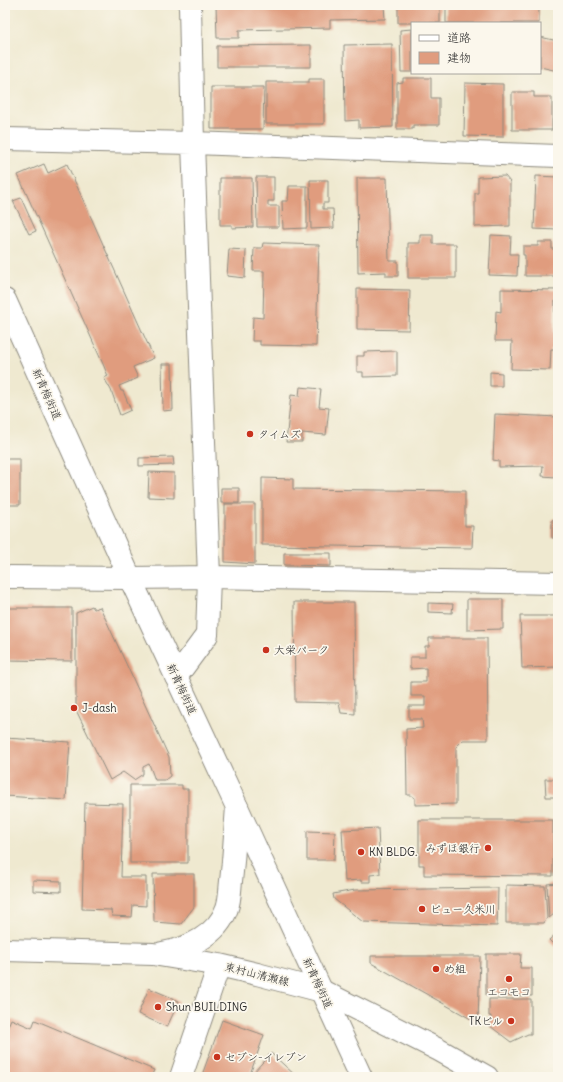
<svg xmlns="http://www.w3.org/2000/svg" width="563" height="1082" viewBox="0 0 563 1082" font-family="Delius,'Klee One',sans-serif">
	<rect width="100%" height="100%" fill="#fbf7ec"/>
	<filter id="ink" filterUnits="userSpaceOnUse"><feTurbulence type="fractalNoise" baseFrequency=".025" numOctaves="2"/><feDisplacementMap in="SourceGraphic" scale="8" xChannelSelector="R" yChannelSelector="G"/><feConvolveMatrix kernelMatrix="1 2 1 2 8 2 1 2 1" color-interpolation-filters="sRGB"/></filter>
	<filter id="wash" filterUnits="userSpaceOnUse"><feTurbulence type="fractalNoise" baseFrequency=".012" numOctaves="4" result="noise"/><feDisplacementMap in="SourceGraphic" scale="16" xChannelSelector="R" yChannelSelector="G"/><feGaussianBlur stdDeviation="0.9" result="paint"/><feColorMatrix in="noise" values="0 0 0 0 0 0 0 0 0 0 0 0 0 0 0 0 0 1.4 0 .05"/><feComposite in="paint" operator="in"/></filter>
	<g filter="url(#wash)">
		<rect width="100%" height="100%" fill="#efe9d0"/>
		<g id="blocks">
			<path fill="#e09c7e" d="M216 5H384L385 19 330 20V28L239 30V38H217Z
				M398 5H440V23H398Z
				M446 5H539V23H446Z
				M412 29V72H401L400 30Z
				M540 37 558 41V71L540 67Z
				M392 44 393 127 359 128V120L345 121 344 45Z
				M311 45V67H217V46Z
				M403 78H431V98H439V125H413V129H397V83L403 82Z
				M309 79H324V124H266V82H309Z
				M465 83 503 84V137L464 136Z
				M211 87H264L263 129H211Z
				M512 92H534V97H552V130H512Z
				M44 164 48 173 67 164 154 358 133 367 138 378 119 386 121 391H123L131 410 120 415 111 390 104 378 108 376 103 364 18 175Z
				M505 176 510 182V226L475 227V193H478V177Z
				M536 176 558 177V230L534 229Z
				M256 177H274V201H268V206H279V227H257Z
				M220 178H252L253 227 232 228V225H220Z
				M357 178H387L389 261H398V276H386V272L358 273Z
				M310 180H328V203H323V209H333L334 228 311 229Z
				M289 186H307V228L283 229 282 201H288Z
				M21 198 36 231 29 234 13 201Z
				M420 235H433V244H456V278H408V243H420Z
				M491 235 511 236 510 254H518L517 276 489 275Z
				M538 242H552V249H558V276H525V255H523V246H538Z
				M263 243 319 245 316 346 260 345V341H252L253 317 263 318 264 271H253L254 248H262Z
				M229 249 246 250 245 278 227 276Z
				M357 289 410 290 409 330 357 329Z
				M501 289 558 290V301H555L554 332H558V349H551L550 370 511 369 512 341H495L496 311 501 312Z
				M397 351V376L363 377V372H357V356H364V352Z
				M162 364H172L173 410 163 411Z
				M490 372 502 373V386H490Z
				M300 387 321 389 319 407 329 408 326 435 302 433V442H286L291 395 299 396Z
				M495 414 558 417 556 477 542 476 543 466 499 467V461L493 460Z
				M173 457 174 465 139 466V458Z
				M5 459H20V505H5Z
				M149 472 174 473V498L148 497Z
				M262 478 293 479V489L465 491V526H473L472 548 262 545Z
				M221 488H239V503H221Z
				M225 504H255V564L225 562Z
				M558 517V538H552V520Z
				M284 553H331V566L284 565Z
				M467 599H503V629L467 630Z
				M294 602H354L355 714 341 713 339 703 295 702Z
				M428 603 453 604 452 613 428 612Z
				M92 606 94 609 100 607 169 757 170 776 165 780H155L149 764 143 767V774L134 780 123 772 110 780 76 710V613Z
				M5 608H72V661L5 660Z
				M520 616H558V667L522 668Z
				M429 638H487L488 740H463L456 747V804L415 805V798L411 795H407L406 729 423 728 422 719H409V706H425V696H411V682H426V668L410 669V657H425V646H429Z
				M5 738 70 742 66 800 5 796Z
				M545 779H558V797H546Z
				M130 785H182V789H188V863H130Z
				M85 803 123 804 121 877H146V906L133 905 132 917 112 916 111 910 82 909Z
				M419 820H553V876L424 875V865H419Z
				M378 828 380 874 370 875V882H361V880L345 881 342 830Z
				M307 831 335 832 334 860H307Z
				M153 874H194V907L181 924 154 922Z
				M33 880 61 881V892L33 891Z
				M558 883V911L549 918 547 884Z
				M506 885 545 886 547 918 544 923H506Z
				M498 888 497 926 363 922 334 899 333 894 355 890Z
				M558 932V949L549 940Z
				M486 954H521L520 968H532V996L486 995Z
				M371 956H480L478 1023 371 963Z
				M149 988 179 1001 167 1027 138 1014Z
				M489 999H531V1034H528L511 1042 490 1026 491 1016H489Z
				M11 1019 32 1028 35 1020 154 1070 151 1077H5V1033Z
				M222 1020 264 1035 249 1077H206L202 1075Z
				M271 1053 297 1077H254L256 1075 253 1073Z"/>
		</g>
	</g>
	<g filter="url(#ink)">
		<use href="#blocks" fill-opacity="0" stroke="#8d8a7e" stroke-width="1"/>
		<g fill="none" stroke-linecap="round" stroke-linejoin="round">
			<defs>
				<path id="street" d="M5 139 193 143 558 156
					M5 577 130 578 209 577 558 583
					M176 677 207 635 209 577 193 143 190 5"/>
				<path id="secondary" d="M5 950 153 954 219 965 257 974 322 991 439 1050 487 1077
					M162 953C188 949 218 935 227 908 230 900 230 889 231 881 234 856 235 832 237 807
					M181 1077 219 965"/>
				<path id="primary" d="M5 300 130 578 237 807 361 1077"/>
			</defs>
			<use href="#street" stroke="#8d8a7e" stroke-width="24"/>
			<use href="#secondary" stroke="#8d8a7e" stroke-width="24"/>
			<use href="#primary" stroke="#8d8a7e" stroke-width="24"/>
			<use href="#street" stroke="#fff" stroke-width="22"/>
			<use href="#secondary" stroke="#fff" stroke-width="22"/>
			<use href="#primary" stroke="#fff" stroke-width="22"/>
		</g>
	</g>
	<g fill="#c8321e" stroke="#fbf7ec" stroke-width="1.5">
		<circle cx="250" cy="434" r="4"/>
		<circle cx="266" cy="650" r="4"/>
		<circle cx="74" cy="708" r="4"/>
		<circle cx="488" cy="848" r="4"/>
		<circle cx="361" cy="852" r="4"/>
		<circle cx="422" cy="909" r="4"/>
		<circle cx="436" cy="969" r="4"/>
		<circle cx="509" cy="979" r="4"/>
		<circle cx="158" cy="1007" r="4"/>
		<circle cx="511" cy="1021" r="4"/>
		<circle cx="217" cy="1057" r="4"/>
	</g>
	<g text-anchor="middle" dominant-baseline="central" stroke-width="3.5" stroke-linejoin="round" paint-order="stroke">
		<g font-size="11" fill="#2b2b2b" stroke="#fbf7ec">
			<text transform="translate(47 394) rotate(66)">新青梅街道</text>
			<text transform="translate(182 689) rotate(65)">新青梅街道</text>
			<text transform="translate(257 974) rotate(14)">東村山清瀬線</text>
			<text transform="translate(318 983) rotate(65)">新青梅街道</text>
		</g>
		<g font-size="11" fill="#2b2b2b" stroke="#fbf7ec" text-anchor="start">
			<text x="258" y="434">タイムズ</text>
			<text x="274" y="650">大栄パーク</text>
			<text x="82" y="708">J-dash</text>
			<text x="480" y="848" text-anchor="end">みずほ銀行</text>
			<text x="369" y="852">KN BLDG.</text>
			<text x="430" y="909">ビュー久米川</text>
			<text x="444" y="969">め組</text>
			<text x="509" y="992" text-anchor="middle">エコモコ</text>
			<text x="166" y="1007">Shun BUILDING</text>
			<text x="503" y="1021" text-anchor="end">TKビル</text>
			<text x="225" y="1057">セブン-イレブン</text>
		</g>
	</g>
	<rect width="563" height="1082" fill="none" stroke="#fbf7ec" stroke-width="20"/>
	<rect x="411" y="22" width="130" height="52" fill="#fbf7ec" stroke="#a8a59f"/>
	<rect x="419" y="35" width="20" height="6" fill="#ffffff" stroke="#a8a59f"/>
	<text x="447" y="42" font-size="12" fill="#2b2b2b">道路</text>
	<rect x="419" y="52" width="20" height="12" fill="#e09c7e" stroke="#a8a59f"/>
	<text x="447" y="62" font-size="12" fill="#2b2b2b">建物</text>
</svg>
